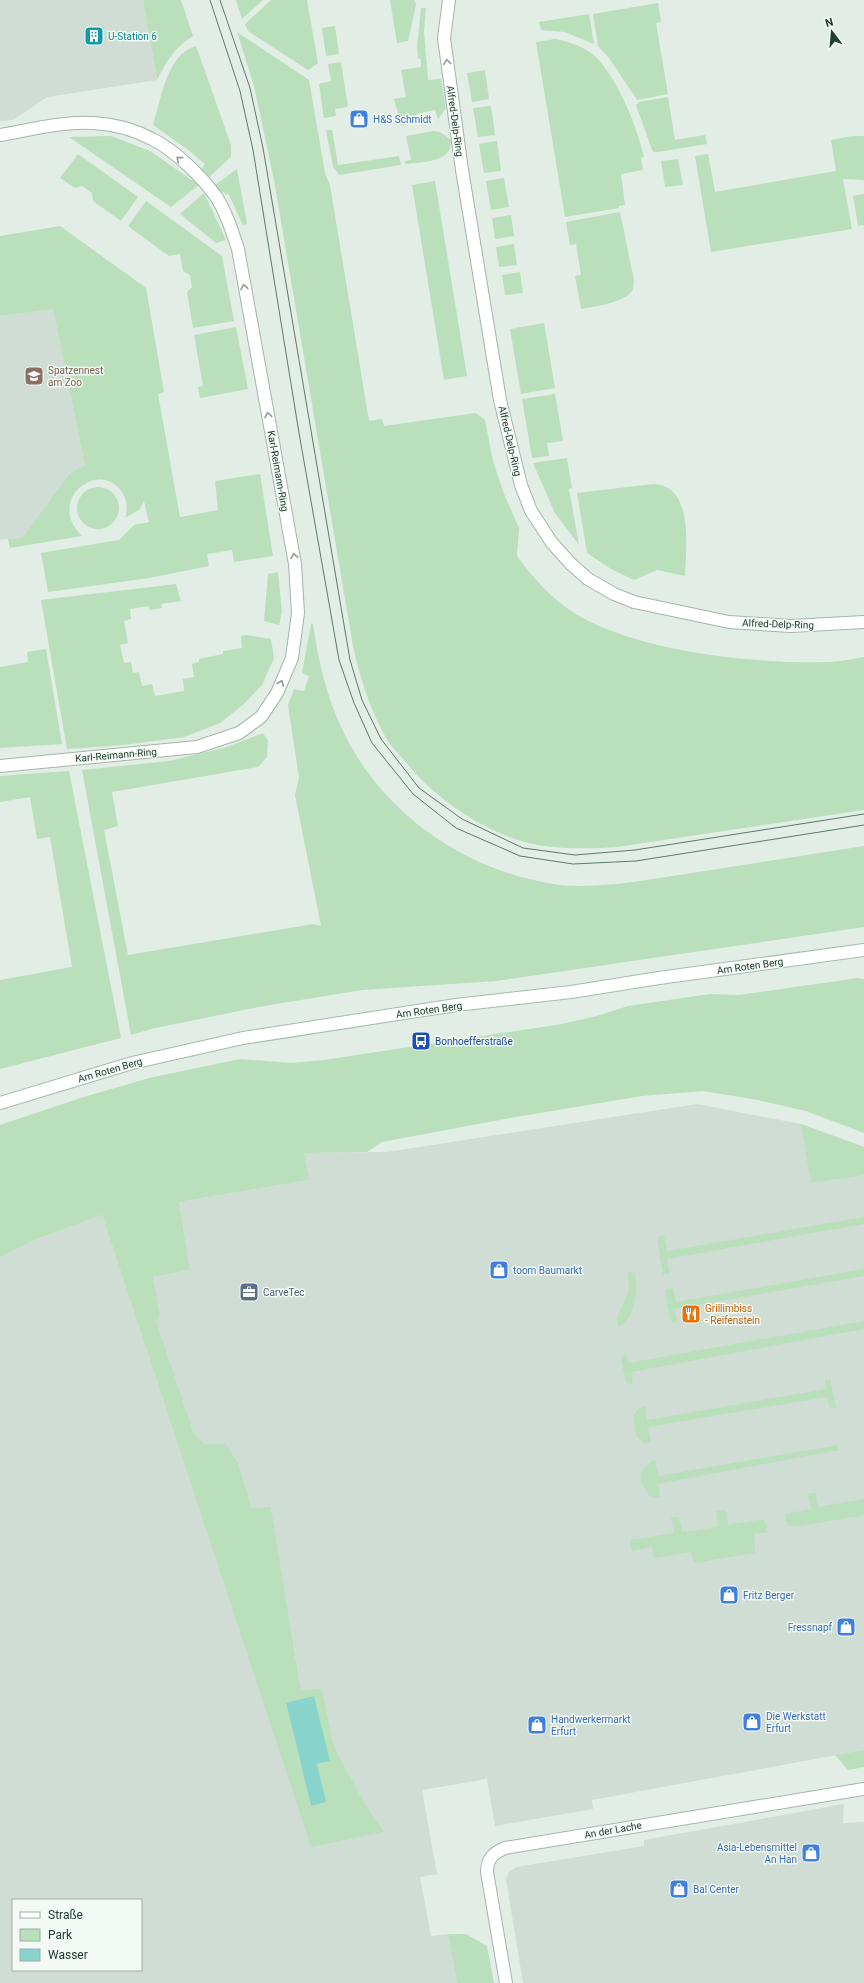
<svg xmlns="http://www.w3.org/2000/svg" width="864" height="1983" viewBox="0 0 864 1983" font-family="Roboto,sans-serif">
	<rect width="100%" height="100%" fill="#e2ede5"/>
	<path fill="#d0ddd4" fill-rule="evenodd" d="M0 0H143L157 80 47 97 13 120 0 121Z
		M53 308 85 465 69 474 23 537 0 540V316Z
		M697 1104 801 1124 864 1147V1750L592 1800 593 1809 495 1826 487 1779 422 1790 437 1874 420 1877 431 1936 448 1934 457 1983H0V1257L37 1239 102 1215 311 1846 384 1832 363 1801 334 1746 322 1688 301 1691 271 1508H252L239 1465 206 1445 194 1434 155 1322 160 1314 153 1277 190 1270 179 1202 309 1180 304 1153 387 1152ZM13 1900H141V1970H13Z
		M844 1804 843 1823 864 1822V1983H523L506 1879 509 1872 516 1867 644 1846V1840Z"/>
	<path fill="#badfbb" fill-rule="evenodd" d="M143 0H181L193 36C173 49 168 60 157 80Z
		M236 0H263L242 19Z
		M271 0H307L318 63 308 70 248 31 245 24Z
		M390 0H414L416 4 408 41 397 43Z
		M658 3 661 22 656 23 668 94 637 100 609 58 598 46 593 14Z
		M421 8H426L424 31 428 80 441 79 446 108 438 119 435 110 416 114 417 122 401 125 394 99 406 97 401 70 421 67V59L418 58 417 47Z
		M589 14 594 44 565 32 541 30 539 22Z
		M335 26 339 54 326 56 322 28Z
		M237 32 309 80 325 173 330 185 369 421 382 419 384 426 476 413 485 420 493 461 504 494 519 528 517 556C533 578 551 598 574 613 638 652 754 664 828 662 840 662 852 659 864 657V810L617 847C584 849 549 850 518 840 473 825 432 795 403 759 398 753 391 746 387 740 371 711 360 679 353 646L274 180 254 86Z
		M555 39C568 41 587 48 597 58 620 84 636 124 644 157L641 158 643 170 621 174 625 205 619 206V208L565 217 536 42Z
		M196 46 231 145V157L209 177 201 170 205 164 187 149 153 125C161 100 167 53 196 46Z
		M341 62 348 107 335 109 336 116 324 118 319 84 331 81 328 64Z
		M485 70 489 99 472 102 467 73Z
		M668 97 675 140 705 135 707 144 658 152H654L652 150 636 105 639 102Z
		M491 106 495 135 478 137 473 108Z
		M326 130H332L338 165 399 156 401 165 339 175 333 167Z
		M433 131 440 132 451 140C453 163 421 162 405 164V161L411 160 406 136Z
		M111 136 150 151 199 185 171 207 69 137Z
		M852 136H864V180L843 179 852 229 711 252 695 156 708 154 715 192 836 171 831 140Z
		M497 141 501 171 484 173 479 144Z
		M78 154 138 197 121 221 93 201 92 193 82 186 75 188 60 178Z
		M678 159 683 185 665 187 661 161Z
		M237 169 247 224 243 225 229 195 218 190 215 185Z
		M504 178 509 207 491 210 486 181Z
		M435 181 467 376 444 380 412 185Z
		M204 193 226 240 216 243 180 214Z
		M864 194V225L858 226 853 196Z
		M146 201 222 256 234 321 193 328 187 292 192 287 190 275 183 271 180 254 169 256 128 226Z
		M620 212 634 280C633 283 634 287 633 289 628 302 593 307 581 309L575 276 581 275 576 244 570 245 566 222Z
		M511 215 514 236 495 239 492 218Z
		M60 226 146 288 164 392 158 394 180 517 218 510 215 481 260 474 273 556 234 562 232 550 207 554 209 566 149 578 48 592 41 553 119 540 134 525 149 522 144 501 139 510 125 518C128 509 127 500 122 492 99 458 45 500 82 536L10 548 8 539 23 537 69 474 85 465 53 309 0 316V236Z
		M514 244 517 265 499 267 496 247Z
		M520 272 523 293 505 295 502 275Z
		M544 323 555 388 521 394 510 329Z
		M236 327 248 389 200 398 198 387 203 386 194 335Z
		M555 394 563 441 547 443 549 456 532 458 522 399Z
		M567 458 572 488 569 489 579 545 555 513 533 463Z
		M653 484C694 485 686 547 685 576L657 570 634 580 611 569 587 553 577 493Z
		M77 508a21 21 0 1 1 42 0a21 21 0 1 1-42 0Z
		M278 572 282 612 279 625 264 621 268 574Z
		M176 584 181 601 161 604 162 608 150 610 149 606 130 609 131 619 124 621 128 643 120 645 124 663 131 662 133 673 139 672 142 686 152 684 155 696 184 691 183 679 194 677 192 664 199 662V659L223 654V651L242 648 241 636 247 635 271 639 274 658 262 685 244 704 220 723 184 737 124 745 67 749 41 600Z
		M311 624H313C318 660 327 698 343 731 382 813 464 870 553 884 579 888 607 885 634 882L864 846V927L496 981 362 990 264 1006 155 1028 131 1035 82 770 169 761 224 748 263 733 268 741 267 757 258 767 112 792 118 826 104 830 128 955 313 924 321 926 295 795 299 778 288 705 294 689 304 691 309 676 302 673Z
		M46 649 62 744 0 748V667L28 662 27 652Z
		M69 771 121 1038 0 1069V980L72 967 50 837 37 839 30 797 0 802V776Z
		M858 978 864 979V1133L806 1111 758 1100 703 1091 642 1096 510 1118 382 1142 367 1152 304 1153 309 1180 179 1202 190 1270 153 1277 160 1314 156 1322 194 1434 206 1445 225 1443 239 1465 252 1508 271 1507 301 1691 322 1688 334 1746 363 1801 384 1832 311 1847 102 1215 37 1239 0 1257V1125L84 1097 149 1078 240 1059 291 1063 324 1060 562 1024 597 1016 628 1006 710 994 739 995ZM286 1703 330 1761 317 1764 311 1806Z
		M801 1124 864 1147V1175L811 1183Z
		M864 1217V1224L667 1259 670 1274H663L657 1237 664 1235 667 1251Z
		M864 1269V1276L675 1309 677 1322 673 1323 670 1320 665 1291 667 1289 673 1288 676 1302Z
		M631 1272 635 1273C638 1292 636 1316 618 1327L617 1317 629 1290 628 1273Z
		M864 1321V1329L631 1372 633 1386 626 1382 621 1359 625 1351 628 1363Z
		M830 1379 836 1408 830 1409 827 1397 648 1427 651 1442 643 1443 636 1436 633 1416 638 1409 645 1406 647 1420 826 1389 825 1380Z
		M838 1445 839 1450 658 1484 660 1498 650 1496C638 1483 637 1467 655 1460L658 1476Z
		M816 1493 818 1507 864 1499V1515L801 1526H787L785 1514 811 1509 808 1494Z
		M726 1510 728 1525 764 1519 768 1532 754 1534 755 1553 694 1563 691 1552 654 1558 652 1547 632 1551 630 1540 674 1533 671 1517H679L682 1532 718 1527 716 1511Z
		M864 1750V1767L848 1770 835 1755Z
		M448 1934H466L487 1946 494 1983H457Z"/>
	<path fill="#88d4cc" d="M314 1696 330 1761 317 1764 326 1802 311 1806 286 1703Z"/>
	<g fill="none" stroke-linecap="round" stroke-linejoin="round">
		<defs>
			<path id="street" d="M449 0 444 38 462 170 500 400 521 485 531 511 552 543 571 564 588 579 614 594 634 602 729 622 791 626 864 622
				M0 135C30 130 63 121 93 123 113 124 135 130 152 139 175 150 203 178 217 198 227 214 232 231 238 249L295 564 298 613 292 658 277 693 261 717 239 733 197 747 0 766
				M506 1983 487 1872C487 1859 493 1853 505 1848L864 1789"/>
			<path id="secondary" d="M0 1103 132 1063 243 1038 456 1005 571 992 659 978 864 950"/>
		</defs>
		<use href="#street" stroke="#a4b5ab" stroke-width="14"/>
		<use href="#secondary" stroke="#a3bcad" stroke-width="14"/>
		<use href="#street" stroke="#fff" stroke-width="12"/>
		<use href="#secondary" stroke="#fff" stroke-width="12"/>
		<path stroke="#5c7a6a" stroke-width="1" d="M210 0 240 91 253 150 299 433 339 660 354 703 372 743 413 794 456 828 520 856 573 864 636 861 864 825
			M220 0 250 88 263 148 350 660 362 700 381 739 419 788 462 819 523 848 575 855 635 850 864 814"/>
	</g>
	<defs><path id="oneway-chevron" d="M-2-3.5L2.5 0L-2 3.5" fill="none" stroke-width="1.6" stroke-linecap="round" stroke-linejoin="round"/></defs>
	<g stroke="#909e97">
		<use href="#oneway-chevron" transform="translate(447 62) rotate(-98)"/>
		<use href="#oneway-chevron" transform="translate(179 159) rotate(-139)"/>
		<use href="#oneway-chevron" transform="translate(244 287) rotate(-100)"/>
		<use href="#oneway-chevron" transform="translate(268 415) rotate(-100)"/>
		<use href="#oneway-chevron" transform="translate(294 556) rotate(-100)"/>
		<use href="#oneway-chevron" transform="translate(281 683) rotate(-67)"/>
	</g>
	<defs>
		<symbol id="building-square" viewBox="-11 -11 22 22"><rect x="-9" y="-9" width="18" height="18" rx="4" fill="#0f9aa8" stroke="#f3f9f4"/><path d="M-4-6H4V6H1V3H-1V6H-4ZM-2.5-4.3h1.7v1.8h-1.7ZM.8-4.3h1.7v1.8H.8ZM-2.5-1h1.7V.8h-1.7ZM.8-1h1.7V.8H.8Z" fill="#fff"/></symbol>
		<symbol id="shop-square" viewBox="-11 -11 22 22"><rect x="-9" y="-9" width="18" height="18" rx="4" fill="#3f7fe0" stroke="#f3f9f4"/><path d="M-5-2.5h2.3a2.7 3.5 0 0 1 5.4 0H5L5.5 6h-11ZM-1.5-2.5h3a1.5 2.3 0 0 0-3 0Z" fill="#fff"/></symbol>
		<symbol id="school-square" viewBox="-11 -11 22 22"><rect x="-9" y="-9" width="18" height="18" rx="4" fill="#8d6e63" stroke="#f3f9f4"/><path d="M0-5L7-2L0 1L-7-2ZM-4 1L0 2.5L4 1V4Q0 6-4 4Z" fill="#fff"/></symbol>
		<symbol id="bus-square" viewBox="-11 -11 22 22"><rect x="-9" y="-9" width="18" height="18" rx="4" fill="#1a4fb4" stroke="#f3f9f4"/><path d="M-5-6H5V4H4V6H2V4H-2V6H-4V4H-5ZM-3.5-4V0h7V-4ZM-3.5 1.2v1.5H-2V1.2ZM2 1.2v1.5H3.5V1.2Z" fill="#fff"/></symbol>
		<symbol id="office-square" viewBox="-11 -11 22 22"><rect x="-9" y="-9" width="18" height="18" rx="4" fill="#5c6f8a" stroke="#f3f9f4"/><path d="M-6-3h4V-5.5h4V-3h4V5H-6ZM-1-4.5V-3h2v-1.5ZM-6 0V1H6V0Z" fill="#fff"/></symbol>
		<symbol id="restaurant-square" viewBox="-11 -11 22 22"><rect x="-9" y="-9" width="18" height="18" rx="4" fill="#e8710a" stroke="#f3f9f4"/><path d="M-5-6h1v4h1v-4h1v4h1v-4h1v5L-1.5 .5V6h-2V.5L-5-1ZM5-6V6H3V1.5H1.5Q1.5-4 5-6Z" fill="#fff"/></symbol>
	</defs>
	<g fill-rule="evenodd">
		<use href="#building-square" x="83" y="25" width="22" height="22"/>
		<use href="#shop-square" x="348" y="108" width="22" height="22"/>
		<use href="#school-square" x="23" y="365" width="22" height="22"/>
		<use href="#bus-square" x="410" y="1030" width="22" height="22"/>
		<use href="#shop-square" x="488" y="1259" width="22" height="22"/>
		<use href="#office-square" x="238" y="1281" width="22" height="22"/>
		<use href="#restaurant-square" x="680" y="1303" width="22" height="22"/>
		<use href="#shop-square" x="718" y="1584" width="22" height="22"/>
		<use href="#shop-square" x="835" y="1616" width="22" height="22"/>
		<use href="#shop-square" x="741" y="1711" width="22" height="22"/>
		<use href="#shop-square" x="526" y="1714" width="22" height="22"/>
		<use href="#shop-square" x="800" y="1842" width="22" height="22"/>
		<use href="#shop-square" x="668" y="1878" width="22" height="22"/>
	</g>
	<g text-anchor="middle" dominant-baseline="central" stroke-width="3" stroke-linejoin="round" paint-order="stroke">
		<g font-size="10" fill="#0d838f" stroke="#f3f9f4" text-anchor="start">
			<text x="108" y="36">U-Station 6</text>
		</g>
		<g font-size="10" fill="#366cbe" stroke="#f3f9f4" text-anchor="start">
			<text x="373" y="119">H&amp;S Schmidt</text>
			<text x="513" y="1270">toom Baumarkt</text>
			<text x="743" y="1595">Fritz Berger</text>
			<text x="832" y="1627" text-anchor="end">Fressnapf</text>
			<text x="766" y="1716">Die Werkstatt<tspan x="766" dy="12">Erfurt</tspan></text>
			<text x="551" y="1719">Handwerkermarkt<tspan x="551" dy="12">Erfurt</tspan></text>
			<text x="797" y="1847" text-anchor="end">Asia-Lebensmittel<tspan x="797" dy="12">An Han</tspan></text>
			<text x="693" y="1889">Bal Center</text>
		</g>
		<g font-size="10" fill="#213e2f" stroke="#f3f9f4">
			<text transform="translate(455 121) rotate(82)">Alfred-Delp-Ring</text>
			<text transform="translate(510 441) rotate(77)">Alfred-Delp-Ring</text>
			<text transform="translate(278 471) rotate(80)">Karl-Reimann-Ring</text>
			<text transform="translate(778 624) rotate(2)">Alfred-Delp-Ring</text>
			<text transform="translate(116 755) rotate(-5)">Karl-Reimann-Ring</text>
			<text transform="translate(750 966) rotate(-8)">Am Roten Berg</text>
			<text transform="translate(429 1010) rotate(-8)">Am Roten Berg</text>
			<text transform="translate(110 1070) rotate(-16)">Am Roten Berg</text>
			<text transform="translate(613 1830) rotate(-10)">An der Lache</text>
		</g>
		<g font-size="10" fill="#785e54" stroke="#f3f9f4" text-anchor="start">
			<text x="48" y="370">Spatzennest<tspan x="48" dy="12">am Zoo</tspan></text>
		</g>
		<g font-size="10" fill="#164399" stroke="#f3f9f4" text-anchor="start">
			<text x="435" y="1041">Bonhoefferstraße</text>
		</g>
		<g font-size="10" fill="#4e5e75" stroke="#f3f9f4" text-anchor="start">
			<text x="263" y="1292">CarveTec</text>
		</g>
		<g font-size="10" fill="#c56008" stroke="#f3f9f4" text-anchor="start">
			<text x="705" y="1308">Grillimbiss<tspan x="705" dy="12">- Reifenstein</tspan></text>
		</g>
	</g>
	<rect x="12" y="1899" width="130" height="72" fill="#f3f9f4" stroke="#9faea5"/>
	<rect x="20" y="1912" width="20" height="6" fill="#ffffff" stroke="#9faea5"/>
	<text x="48" y="1919" font-size="12" fill="#213e2f">Straße</text>
	<rect x="20" y="1929" width="20" height="12" fill="#badfbb" stroke="#9faea5"/>
	<text x="48" y="1939" font-size="12" fill="#213e2f">Park</text>
	<rect x="20" y="1949" width="20" height="12" fill="#88d4cc" stroke="#9faea5"/>
	<text x="48" y="1959" font-size="12" fill="#213e2f">Wasser</text>
	<g transform="translate(832 32) rotate(344)" stroke="#f3f9f4" stroke-width="3" paint-order="stroke">
	<path d="M0-3L7 15L0 10L-7 15Z" fill="#213e2f"/>
	<text y="-6" font-size="11" font-weight="bold" text-anchor="middle" fill="#213e2f">N</text>
	</g>
</svg>
